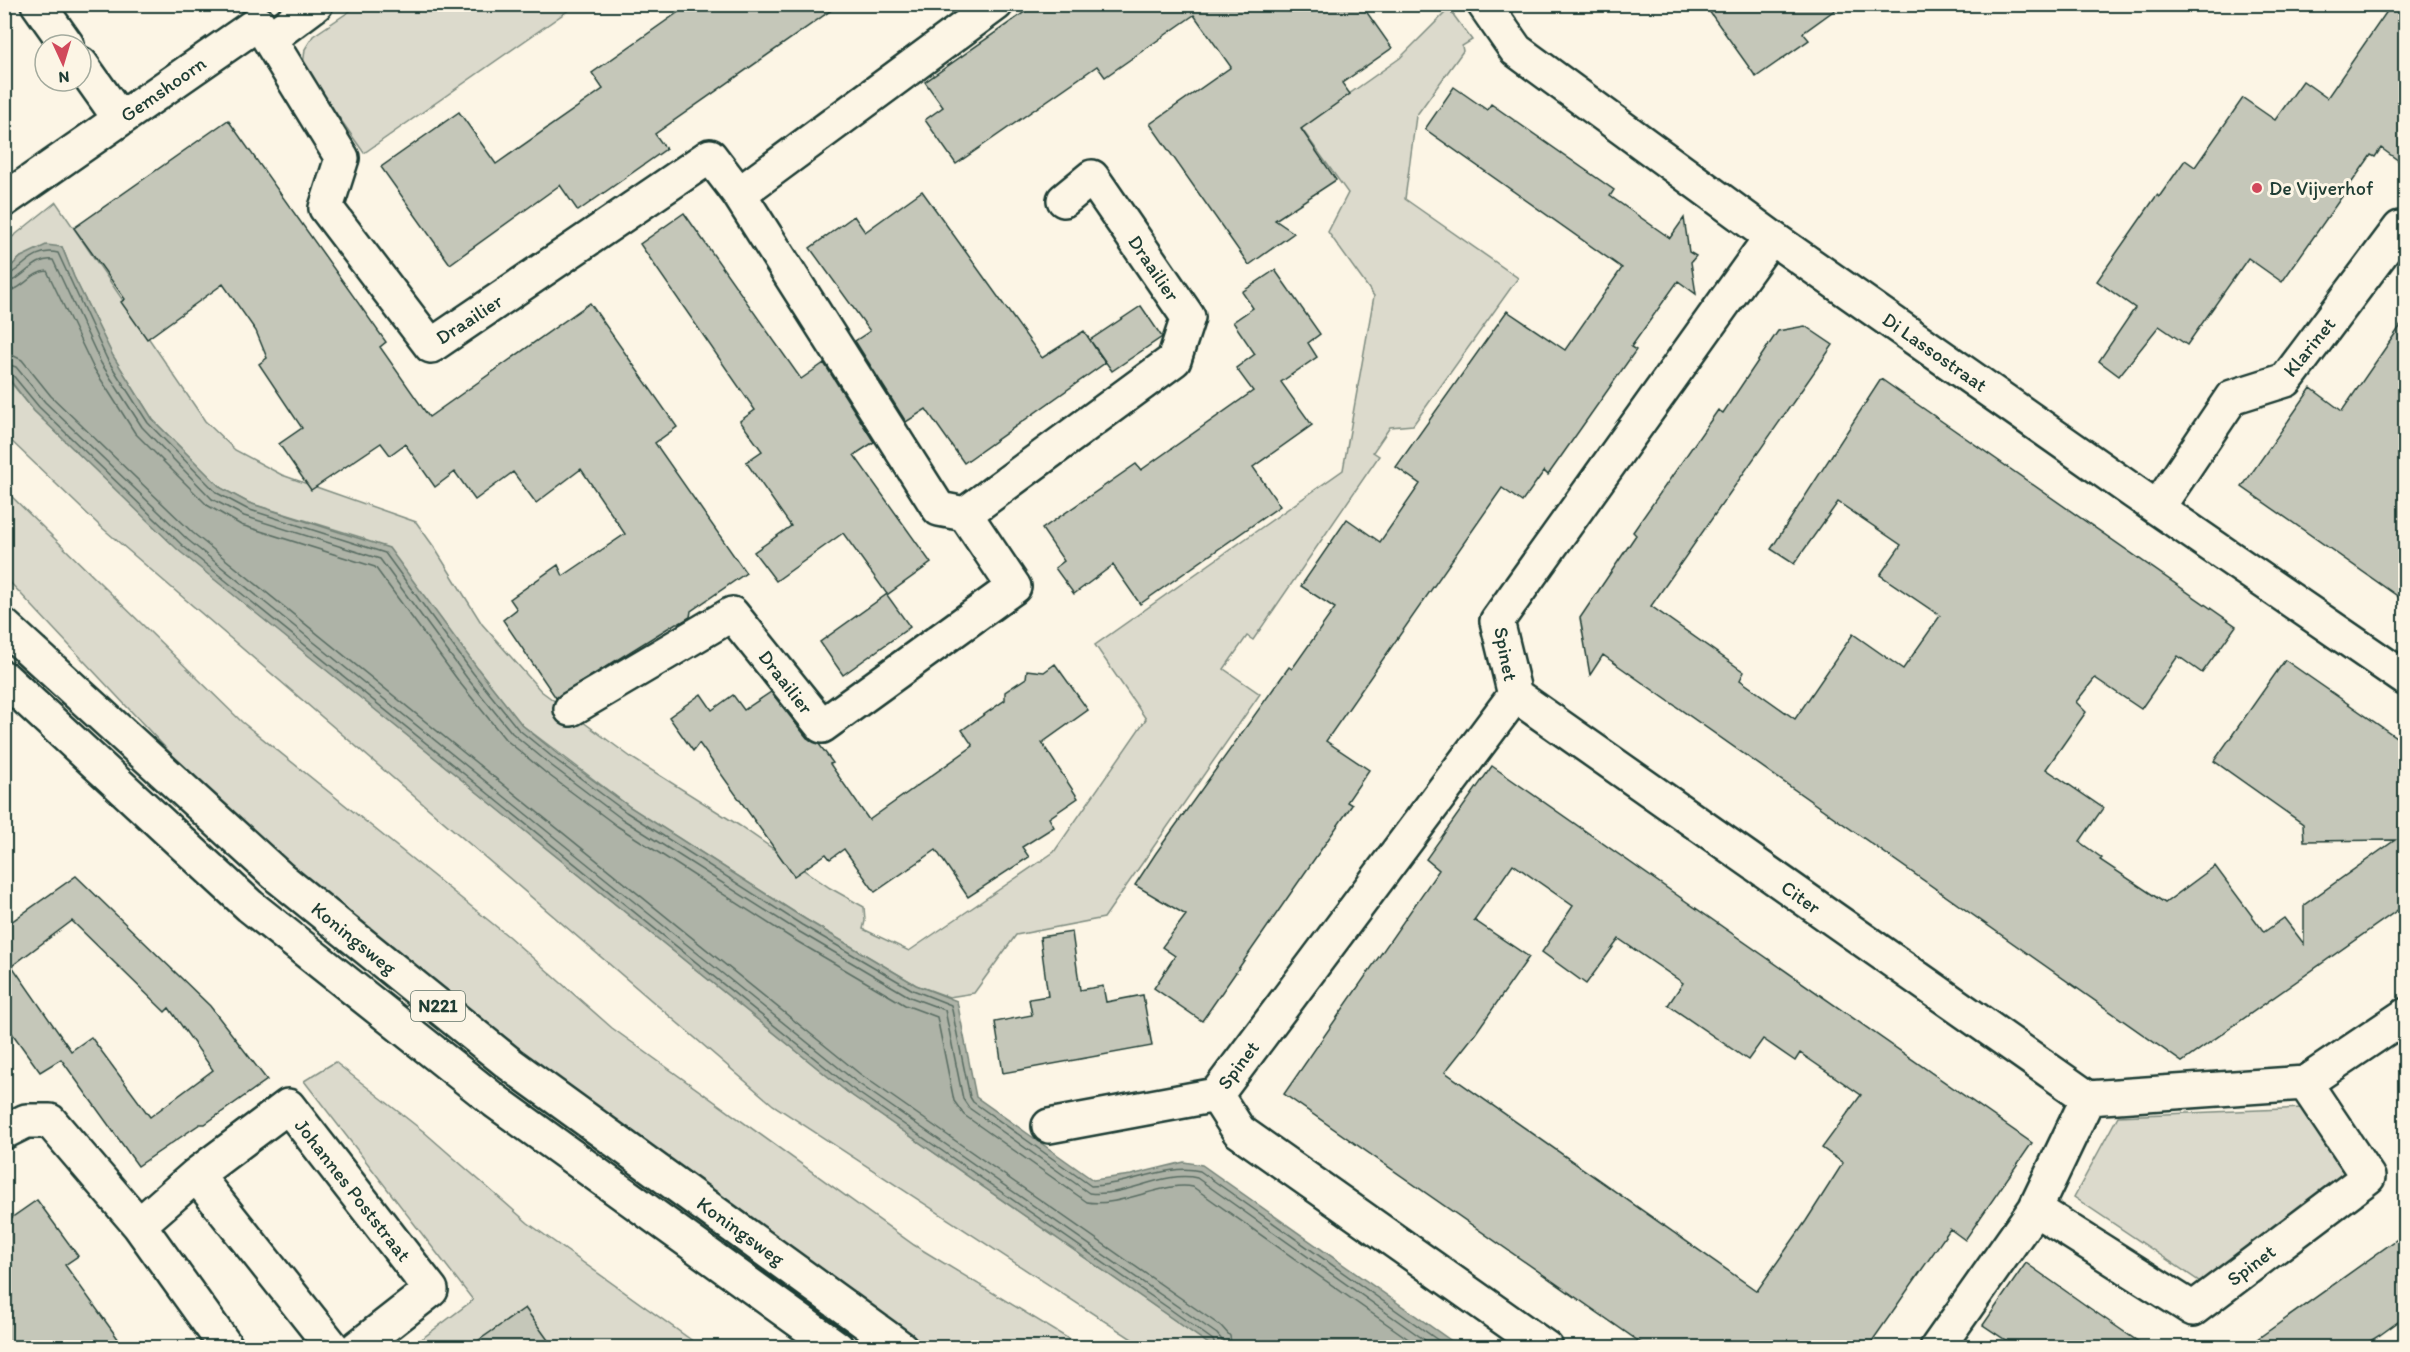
<svg xmlns="http://www.w3.org/2000/svg" width="2410" height="1352" viewBox="0 0 2410 1352" font-family="Itim,sans-serif">
	<rect width="100%" height="100%" fill="#fcf5e5"/>
	<filter id="ink" filterUnits="userSpaceOnUse"><feTurbulence type="fractalNoise" baseFrequency=".0167" numOctaves="2"/><feDisplacementMap in="SourceGraphic" scale="12" xChannelSelector="R" yChannelSelector="G"/><feConvolveMatrix kernelMatrix="1 2 1 2 8 2 1 2 1" color-interpolation-filters="sRGB"/></filter>
	<g filter="url(#ink)">
		<path fill="#dcdacc" stroke="#7e8c80" stroke-width="1.5" d="M359 5H576L364 153 303 66 305 49 313 36Z
			M1449 9 1472 40 1462 46 1463 51 1416 116 1405 199 1518 278 1413 425 1390 427 1373 452 1379 456 1253 640 1247 636 1224 669 1260 694 1104 918 1016 935 974 993 949 997 916 985 805 919 630 807 522 725 478 669 363 538 249 503 221 488 153 420 113 356 74 277 62 247 21 257 5 272V243L56 202 205 421 235 450 282 475 416 522 434 547 482 624 541 691 632 758 740 826 830 888 864 907 865 921 863 929 909 951 1054 852 1146 719 1095 645 1343 470 1374 296 1328 232 1348 193 1301 128 1400 58Z
			M4 374 34 411 179 550 847 1092 1213 1347H1144L773 1105 100 526 5 435Z
			M4 489 242 722 508 936 612 1028 914 1245 1082 1347H920L794 1259 439 993 207 792 5 577Z
			M335 1062 423 1131 528 1223 701 1347H411L473 1300 304 1081Z
			M2304 1108 2350 1170 2205 1285 2074 1197 2118 1116Z"/>
		<path fill="#aeb3a7" stroke="#758479" stroke-width="1.5" d="M46 245 62 247 74 277 113 356 153 420 221 488 249 503 389 548 478 669 522 725 560 756 630 807 805 919 916 985 957 1001 976 1097 1093 1180 1131 1175 1184 1162 1202 1165 1460 1347H1213L847 1092 178 550 34 411 5 374V272L21 257Z"/>
		<g fill="none" stroke-linecap="round" stroke-linejoin="round">
			<path stroke="#586c62" stroke-width="1.5" d="M4 276C22 273 30 247 58 253L107 359 148 423 217 493 247 509 385 553 473 673 518 729 556 760 626 812 802 925 913 990 951 1005 970 1097 973 1102 1091 1186C1127 1186 1167 1163 1200 1171L1449 1348
				M4 283C22 282 33 257 53 260L101 363 142 427 212 499 244 516 380 559 467 678 512 733 552 766 622 819 798 931 910 997 945 1010 963 1099 969 1108 1089 1193C1124 1198 1164 1170 1197 1178L1436 1348
				M4 292C23 291 30 272 47 271L93 367 135 433 207 505 241 525 375 567 460 683 505 739 546 773 617 826 793 939 905 1005 937 1017 954 1101 964 1115 1087 1202C1119 1208 1167 1180 1193 1187L1421 1348
				M4 354 14 356 22 360 51 396 193 533 860 1074 1222 1327 1230 1336 1232 1348
				M4 363 16 367 45 402 188 540 855 1081 1217 1334 1222 1340 1223 1348
				M4 371 11 373 39 407 183 546 850 1087 1167 1307 1213 1340 1216 1348"/>
		</g>
		<path fill="#c5c7b9" stroke="#1f3d34" stroke-width="1.5" fill-rule="evenodd" d="M690 4H840L655 134 666 149 578 211 560 185 450 264 381 167 459 112 496 164 603 89 592 73Z
			M1036 4H1361L1392 48 1342 83 1350 94 1301 129 1336 180 1275 220 1294 233 1249 265 1150 124 1231 67 1194 15 1105 77 1097 66 956 164 925 120 943 107 925 82Z
			M1704 4H1843L1803 33 1809 40 1756 77Z
			M2392 4H2406V166L2381 148 2375 157 2371 155 2282 282 2248 258 2187 345 2159 326 2119 376 2099 361 2135 308 2097 281 2157 195 2159 197 2185 160 2195 167 2243 98 2275 120 2303 81 2327 98Z
			M1454 87 1487 110 1491 104 1614 190 1610 196 1670 238 1684 218 1689 252 1696 256 1691 262 1696 294 1678 281 1631 347 1636 350 1548 475 1544 471 1522 502 1502 488 1326 741 1369 770 1347 802 1352 805 1202 1021 1154 988 1175 956 1162 947 1186 915 1135 885 1156 853 1289 667 1292 669 1335 608 1301 586 1347 519 1380 542 1420 484 1396 467 1507 311 1565 350 1622 268 1425 129Z
			M228 120 386 342 380 347 429 417 590 303 677 427 655 443 746 573 691 611 690 617 680 623H676L556 698 503 620 517 609 510 599 558 565 563 576 625 534 581 469 536 503 513 472 475 500 455 472 435 487 405 444 390 455 381 443 311 490 279 444 302 428 259 364 267 358 256 331 223 284 147 339 121 302 125 299 74 228Z
			M922 191 1042 358 1084 331 1105 363 964 463 926 409 906 422 855 341 870 331 810 248 854 216 865 232Z
			M684 213 801 379 824 363 874 442 854 455 931 563 887 595 910 627 843 675 820 642 887 594 843 533 776 581 754 552 791 526 746 462 762 451 740 421 755 410 640 244Z
			M1275 270 1320 334 1308 343 1317 357 1281 382 1312 425 1253 467 1280 506 1140 604 1113 565 1074 594 1055 568 1064 561 1042 529 1136 464 1141 470 1253 391 1236 368 1255 354 1233 322 1253 308 1242 292Z
			M1141 306 1162 337 1112 371 1090 340Z
			M2406 318V602L2242 487 2311 388 2342 411Z
			M1805 326 1833 345 1651 606 1744 672 1740 680 1795 719 1853 634 1903 669 1940 616 1880 575 1901 545 1838 502 1794 564 1771 549 1881 379 2236 626 2202 673 2178 656 2141 709 2095 678 2076 702 2086 712 2046 769 2103 808 2080 841 2081 843 2102 858 2100 860 2165 903 2215 866 2264 932 2284 918 2304 944V905L2395 840 2304 841 2303 824 2214 761 2285 660 2406 744V904L2182 1062 1603 655 1590 675 1580 618 1636 535 1633 532 1718 410 1723 413 1778 331Z
			M1055 664 1088 710 1042 743 1078 798 1049 818 1054 827 1022 847 1029 857 968 897 936 850 875 892 844 849 830 859 826 854 794 876 699 743 693 751 669 717 701 694 712 710 733 695 744 710 771 692 807 738 819 744 833 763 830 764 869 820 973 746 962 730 1005 700V692L1026 678 1027 670 1044 672Z
			M1492 766 2032 1143 1965 1240 1950 1229 1868 1347H1647L1284 1094 1439 870 1426 859ZM1513 864 1573 906 1542 952 1586 984 1619 939 1683 983 1668 1005 1748 1060 1763 1039 1795 1061 1800 1053 1861 1095 1822 1148 1843 1163 1806 1221 1757 1291 1445 1072 1475 1034 1529 957 1474 920Z
			M76 876 210 1006 267 1080 205 1124H200L138 1166 61 1059 40 1072 4 1022V927ZM72 921 165 1012 169 1008 213 1070 150 1117 91 1037 71 1051 12 966Z
			M1072 932 1080 990 1103 986 1106 1002 1143 995 1152 1046 1003 1073 995 1022 1032 1015 1029 999 1048 996 1040 937Z
			M37 1200 78 1256 65 1265 124 1347H4V1223Z
			M2406 1233V1316L2380 1335 2361 1347H2246Z
			M2026 1263 2091 1309 2146 1347H2016L1983 1325Z
			M525 1308 553 1347H469Z"/>
		<g fill="none" stroke-linecap="round" stroke-linejoin="round">
			<defs>
				<path id="minor" d="M38 4 67 45
					M1484 4 1516 50 1771 237 2134 492 2406 679
					M269 39 342 158 326 208 431 346 710 156 739 194 939 509 965 514 1014 587 822 726 732 614 571 709
					M81 64 120 119
					M739 194 996 4
					M4 200 258 23 269 39 316 4
					M2158 507 2232 397 2286 380 2400 228 2406 231
					M965 514 1174 360 1188 317 1092 177 1064 200
					M1515 695 2088 1098
					M2305 1083 2368 1177 2193 1309 2035 1209 2088 1098 2305 1083 2406 1015
					M1216 1095 1239 1131 1546 1348
					M1049 1126 1216 1095 1515 695 1497 621 1771 237
					M4 1132 26 1121H50L139 1225 227 1348
					M196 1175 333 1348
					M139 1225 196 1175 288 1106 431 1290 357 1348
					M1937 1348 2035 1209"/>
				<path id="major" d="M4 626 280 878 510 1064 901 1348
					M4 678 250 906 495 1101 837 1348"/>
			</defs>
			<use href="#minor" stroke="#1f3d34" stroke-width="38"/>
			<use href="#major" stroke="#1f3d34" stroke-width="38"/>
			<use href="#minor" stroke="#fcf5e5" stroke-width="33"/>
			<use href="#major" stroke="#fcf5e5" stroke-width="33"/>
		</g>
	</g>
	<circle fill="#d1495b" stroke="#fcf5e5" stroke-width="2" cx="2257" cy="188" r="6"/>
	<g text-anchor="middle" dominant-baseline="central" stroke-width="6" stroke-linejoin="round" paint-order="stroke">
		<rect fill="#fcf5e5" stroke="#617469" stroke-width="1.5" x="411" y="991" width="54" height="30" rx="4.5"/>
		<g font-size="18" font-weight="bold" fill="#1f3d34">
			<text x="438" y="1006">N221</text>
		</g>
		<g font-size="20" fill="#1f3d34" stroke="#fcf5e5">
			<text transform="translate(163 89) rotate(-35)">Gemshoorn</text>
			<text transform="translate(1154 268) rotate(56)">Draailier</text>
			<text transform="translate(469 319) rotate(-33)">Draailier</text>
			<text transform="translate(2309 347) rotate(-51)">Klarinet</text>
			<text transform="translate(1935 352) rotate(35)">Di Lassostraat</text>
			<text transform="translate(1506 654) rotate(79)">Spinet</text>
			<text transform="translate(786 682) rotate(52)">Draailier</text>
			<text transform="translate(1801 897) rotate(35)">Citer</text>
			<text transform="translate(354 938) rotate(39)">Koningsweg</text>
			<text transform="translate(1238 1065) rotate(-53)">Spinet</text>
			<text transform="translate(353 1190) rotate(52)">Johannes Poststraat</text>
			<text transform="translate(741 1231) rotate(36)">Koningsweg</text>
			<text transform="translate(2251 1265) rotate(-37)">Spinet</text>
		</g>
		<g font-size="20" fill="#1f3d34" stroke="#fcf5e5" text-anchor="start">
			<text x="2269" y="188">De Vijverhof</text>
		</g>
	</g>
	<rect width="2410" height="1352" fill="none" stroke="#fcf5e5" stroke-width="24"/>
	<rect x="12" y="12" width="2386" height="1328" fill="none" stroke="#1f3d34" stroke-width="2" filter="url(#ink)"/>
	<g transform="translate(63 63) rotate(176)"><circle r="28" fill="#fcf5e5" stroke="#a4ab9e" stroke-width="1.5"/>
	<path d="M0-4.5L10 22L0 15L-10 22Z" fill="#d1495b"/>
	<text y="-9" font-size="16" font-weight="bold" text-anchor="middle" fill="#1f3d34">N</text>
	</g>
</svg>
